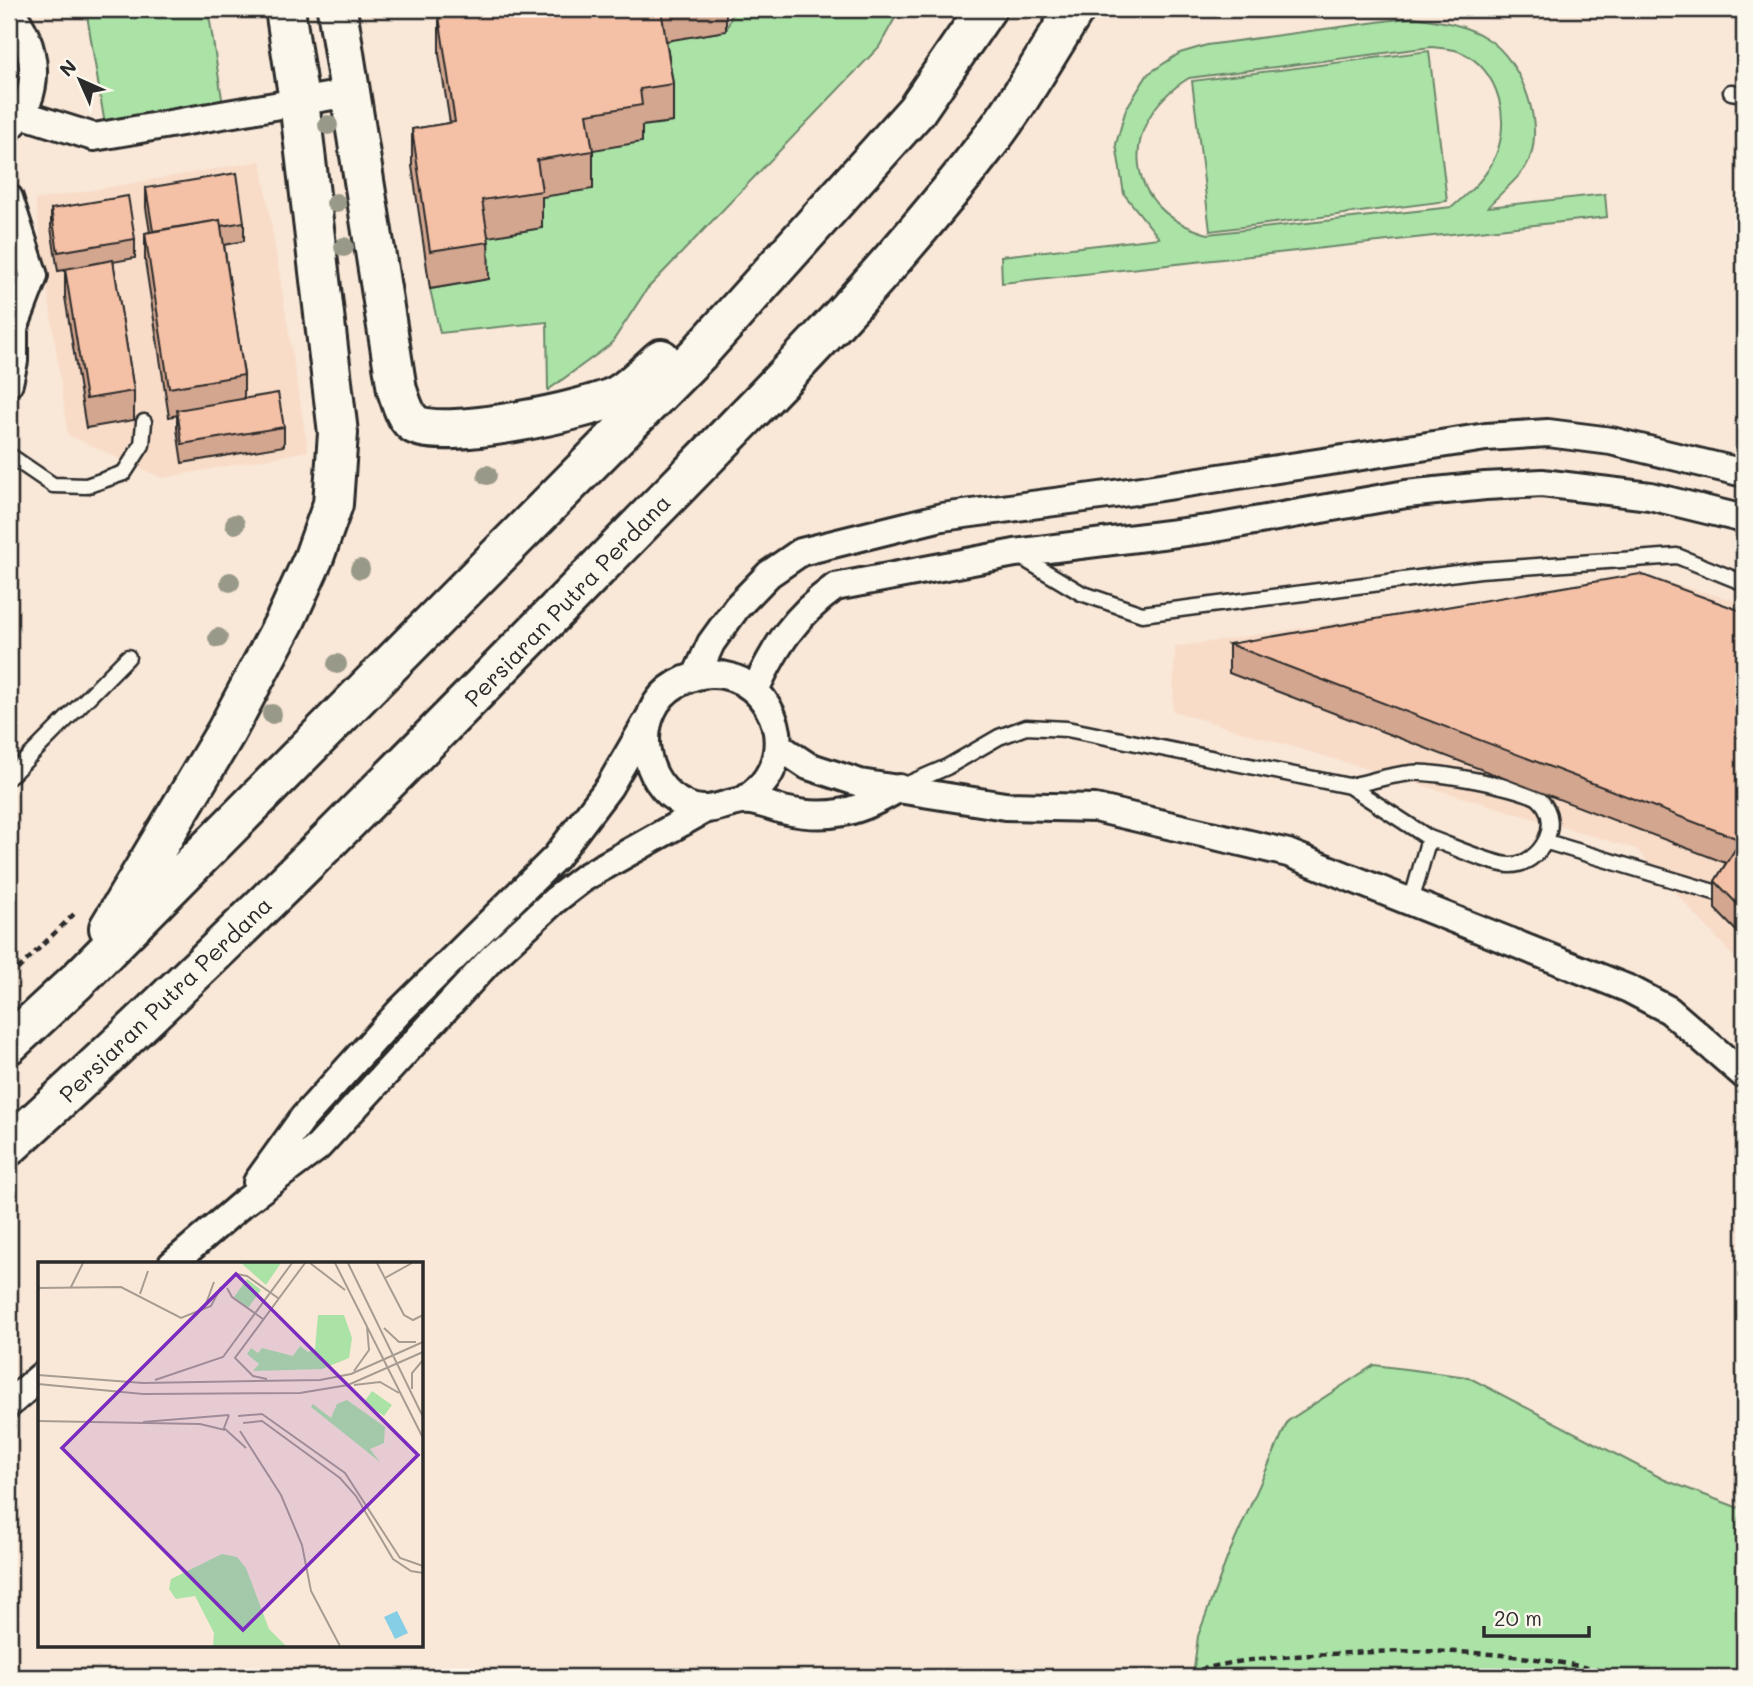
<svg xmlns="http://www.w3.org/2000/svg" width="1753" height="1686" viewBox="0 0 1753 1686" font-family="Mali,sans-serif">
	<rect width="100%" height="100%" fill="#f9e7d7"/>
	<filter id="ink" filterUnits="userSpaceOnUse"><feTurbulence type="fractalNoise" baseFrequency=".0143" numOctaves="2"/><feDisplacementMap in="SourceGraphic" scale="14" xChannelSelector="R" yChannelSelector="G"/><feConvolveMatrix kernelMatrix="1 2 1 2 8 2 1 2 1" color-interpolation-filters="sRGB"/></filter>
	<g filter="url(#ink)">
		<path fill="#f8dcc8" d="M261 161 308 451 162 478 68 435 35 200Z
			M1648 577 1744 603V968L1636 849 1173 711 1175 647Z"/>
		<path fill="#abe3a7" stroke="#6b8769" stroke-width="2" fill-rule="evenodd" d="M86 9H208L223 105 105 125Z
			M734 9H900L879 47 647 289 611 344 548 390 547 322 440 333 430 289 489 279 482 238 542 228 537 198 587 151 640 127 660 41 726 31Z
			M1414 17C1440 21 1464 24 1486 38 1522 59 1549 131 1525 168 1515 182 1499 194 1488 207L1605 194 1607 217 1002 283 1001 256 1159 238 1124 194 1116 144 1126 109 1148 74 1180 53 1207 45ZM1431 47C1439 48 1450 48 1458 51 1501 67 1513 126 1492 163 1483 181 1467 194 1452 207L1208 234C1123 211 1115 123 1189 78Z
			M1429 51 1447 201 1210 231 1192 81Z
			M1374 1365 1468 1377 1665 1480 1744 1510V1677H1193L1198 1636 1228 1556 1288 1421Z"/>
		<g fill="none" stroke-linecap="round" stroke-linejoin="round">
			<defs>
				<path id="service" d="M1731 92 1744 94
					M9 455 53 485 86 486 124 473 142 445 144 422
					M1019 556 1081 593 1142 614 1480 570 1677 556 1744 583
					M9 777 128 657
					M903 786 947 767 999 737 1026 727 1067 729 1349 786 1429 838 1411 902
					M1349 786C1369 782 1390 775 1411 773 1429 770 1529 788 1540 800 1564 824 1540 865 1510 865 1493 865 1447 844 1429 838
					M1547 842 1724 895"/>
				<path id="minor" d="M9 10C38 43 44 96 9 128
					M21 114 94 137 350 93
					M9 198 34 276 14 328V361L9 383
					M696 676 711 643 737 607 769 574 801 552 942 517 1115 494 1486 437 1548 433 1611 441 1744 473
					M755 690C776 645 794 617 835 587L1015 553 1209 529 1406 494 1485 486 1542 483 1650 496 1744 519
					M778 746 808 766 860 783 1005 806 1095 808 1288 853 1629 989 1669 1010 1744 1075
					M744 800C820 750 754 641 677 684 631 710 638 784 686 805 706 815 722 804 742 801 754 799 772 807 783 810 829 821 860 812 899 788
					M257 1182 303 1118 400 1011 556 857 609 787 649 718
					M172 1264 242 1204 318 1147 492 958 555 900 585 877 704 810
					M9 1404 40 1377"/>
				<path id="secondary" d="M337 9 397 390C401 401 404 415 413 423 434 443 594 410 620 394 635 385 648 370 661 359
					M109 928 226 732 285 621 314 557 333 504 338 433 299 101 285 9
					M9 1044 77 981 700 352 916 111 986 9
					M9 1146C212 962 405 765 597 569 730 432 869 298 985 147 1019 104 1046 55 1075 9"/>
			</defs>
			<use href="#service" stroke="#2b2b2b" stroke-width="19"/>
			<use href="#minor" stroke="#2b2b2b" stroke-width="32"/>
			<use href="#secondary" stroke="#2b2b2b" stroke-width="44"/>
			<path stroke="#2b2b2b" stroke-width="4.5" stroke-dasharray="7 5" stroke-linecap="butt" d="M9 978 75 913
				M1177 1677C1227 1659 1277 1657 1329 1654 1429 1648 1527 1650 1625 1677"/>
			<use href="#service" stroke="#fbf7ec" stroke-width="14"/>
			<use href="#minor" stroke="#fbf7ec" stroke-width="26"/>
			<use href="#secondary" stroke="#fbf7ec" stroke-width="38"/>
		</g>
		<g fill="#999989">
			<circle cx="328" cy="125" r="10"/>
			<circle cx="336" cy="203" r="10"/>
			<circle cx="344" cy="247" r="10"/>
			<circle cx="487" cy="475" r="10"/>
			<circle cx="235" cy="524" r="10"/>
			<circle cx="360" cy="569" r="10"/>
			<circle cx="230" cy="582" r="10"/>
			<circle cx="218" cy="638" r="10"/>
			<circle cx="337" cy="664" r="10"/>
			<circle cx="272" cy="714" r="10"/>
		</g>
		<path fill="#d3a68f" stroke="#2b2b2b" stroke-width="2" d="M485 9H726V31L666 41 673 84V122L642 126V142L593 150V189L542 197V228L488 237 489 279 430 289 412 166V129L450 123 439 54V16Z
			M146 188 244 222V241L224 245 244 375V398L284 427V446L182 463 177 429V415L169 417 145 261V233L150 232 146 208Z
			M51 209 135 239V258L113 262 134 391V420L86 428 65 297V270L58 271 51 228Z
			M1744 612V939L1715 909V881L1726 863 1229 673V644Z"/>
		<path fill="#f5c1a6" stroke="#2b2b2b" stroke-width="2" d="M485 9H661L673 84 640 89 642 105 587 114 593 151 537 160 542 191 482 200 489 242 430 251 412 129 455 122 439 16Z
			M237 173 244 222 221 226 220 220 153 231 146 188Z
			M128 196 135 239 58 252 51 209Z
			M220 220 244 375 169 388 145 233Z
			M113 260 134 391 86 399 65 269Z
			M278 393 284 427 182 444 177 410Z
			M1640 574 1744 612V911L1715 881 1741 840 1229 644Z"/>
	</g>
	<g text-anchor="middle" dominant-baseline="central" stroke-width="5" stroke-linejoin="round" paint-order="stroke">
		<g font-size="23" fill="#2b2b2b" stroke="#fbf7ec">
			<text transform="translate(567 600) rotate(-46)">Persiaran Putra Perdana</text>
			<text transform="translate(165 999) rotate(-44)">Persiaran Putra Perdana</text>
		</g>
	</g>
	<g transform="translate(38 1262)">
		<rect width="385" height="385" fill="#f9e7d7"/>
		<path d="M203 1H243L228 23ZM209 17 223 28 210 46 196 35ZM280 53H306L314 76 311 96 284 107 215 109 221 102 209 92 213 86 220 91 224 86 255 94 262 84 270 90 277 87ZM334 129 354 143 346 154 326 140ZM309 138 347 165 346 181 332 187 342 200 273 145 275 142 293 156 299 142ZM184 292 199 295 208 306 231 367 248 384H175L176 371 157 334 138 337 131 327 133 317Z" fill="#abe3a7"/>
		<path d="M359 349 370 371 357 377 346 355Z" fill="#85cee6"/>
		<path fill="none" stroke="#a79c92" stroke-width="2" d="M272 1 307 28M297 1 385 176M310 1 385 155M339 1 366 53 375 58 385 53M198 12 209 14 240 36M347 16 374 1M33 25 45 1M0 26 83 25 143 56 173 44 183 25M189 26 194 35 225 57M102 32 110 9M166 47 176 20M346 66 361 80H378M316 109 331 88 329 65M0 113 105 121 282 118 313 112 385 80M229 117 215 114 197 96 267 1M117 118 185 95 254 1M0 122 105 132 262 131 310 123 385 90M316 123 342 120 361 131M374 127V111L385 98M191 153 186 166 208 186M200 154 224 152 307 211 362 296 385 304M0 159 162 162 187 168M105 160 191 153M205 161 224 159 302 216 318 234 355 297 373 309 385 311M202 169 243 233 264 283 273 329 302 384"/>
		<path fill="#7b2cbf" fill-opacity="0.15" stroke="#7b2cbf" stroke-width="3.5" d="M198 12 380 193 205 368 24 186Z"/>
		<rect width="385" height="385" fill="none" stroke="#2b2b2b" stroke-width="3.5"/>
	</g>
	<rect width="1753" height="1686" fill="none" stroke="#fbf7ec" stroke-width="35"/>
	<rect x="18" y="18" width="1718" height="1651" fill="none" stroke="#2b2b2b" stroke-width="2.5" filter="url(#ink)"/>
	<g transform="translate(80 80) rotate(315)" stroke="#fbf7ec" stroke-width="5" paint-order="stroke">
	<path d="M0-5L12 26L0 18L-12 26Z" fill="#2b2b2b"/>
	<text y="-10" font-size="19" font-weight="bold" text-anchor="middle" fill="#2b2b2b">N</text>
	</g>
	<path d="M1484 1626v10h105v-10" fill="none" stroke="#2b2b2b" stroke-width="3.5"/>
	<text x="1494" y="1626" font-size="21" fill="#2b2b2b" stroke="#fbf7ec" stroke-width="5" paint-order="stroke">20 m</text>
</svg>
